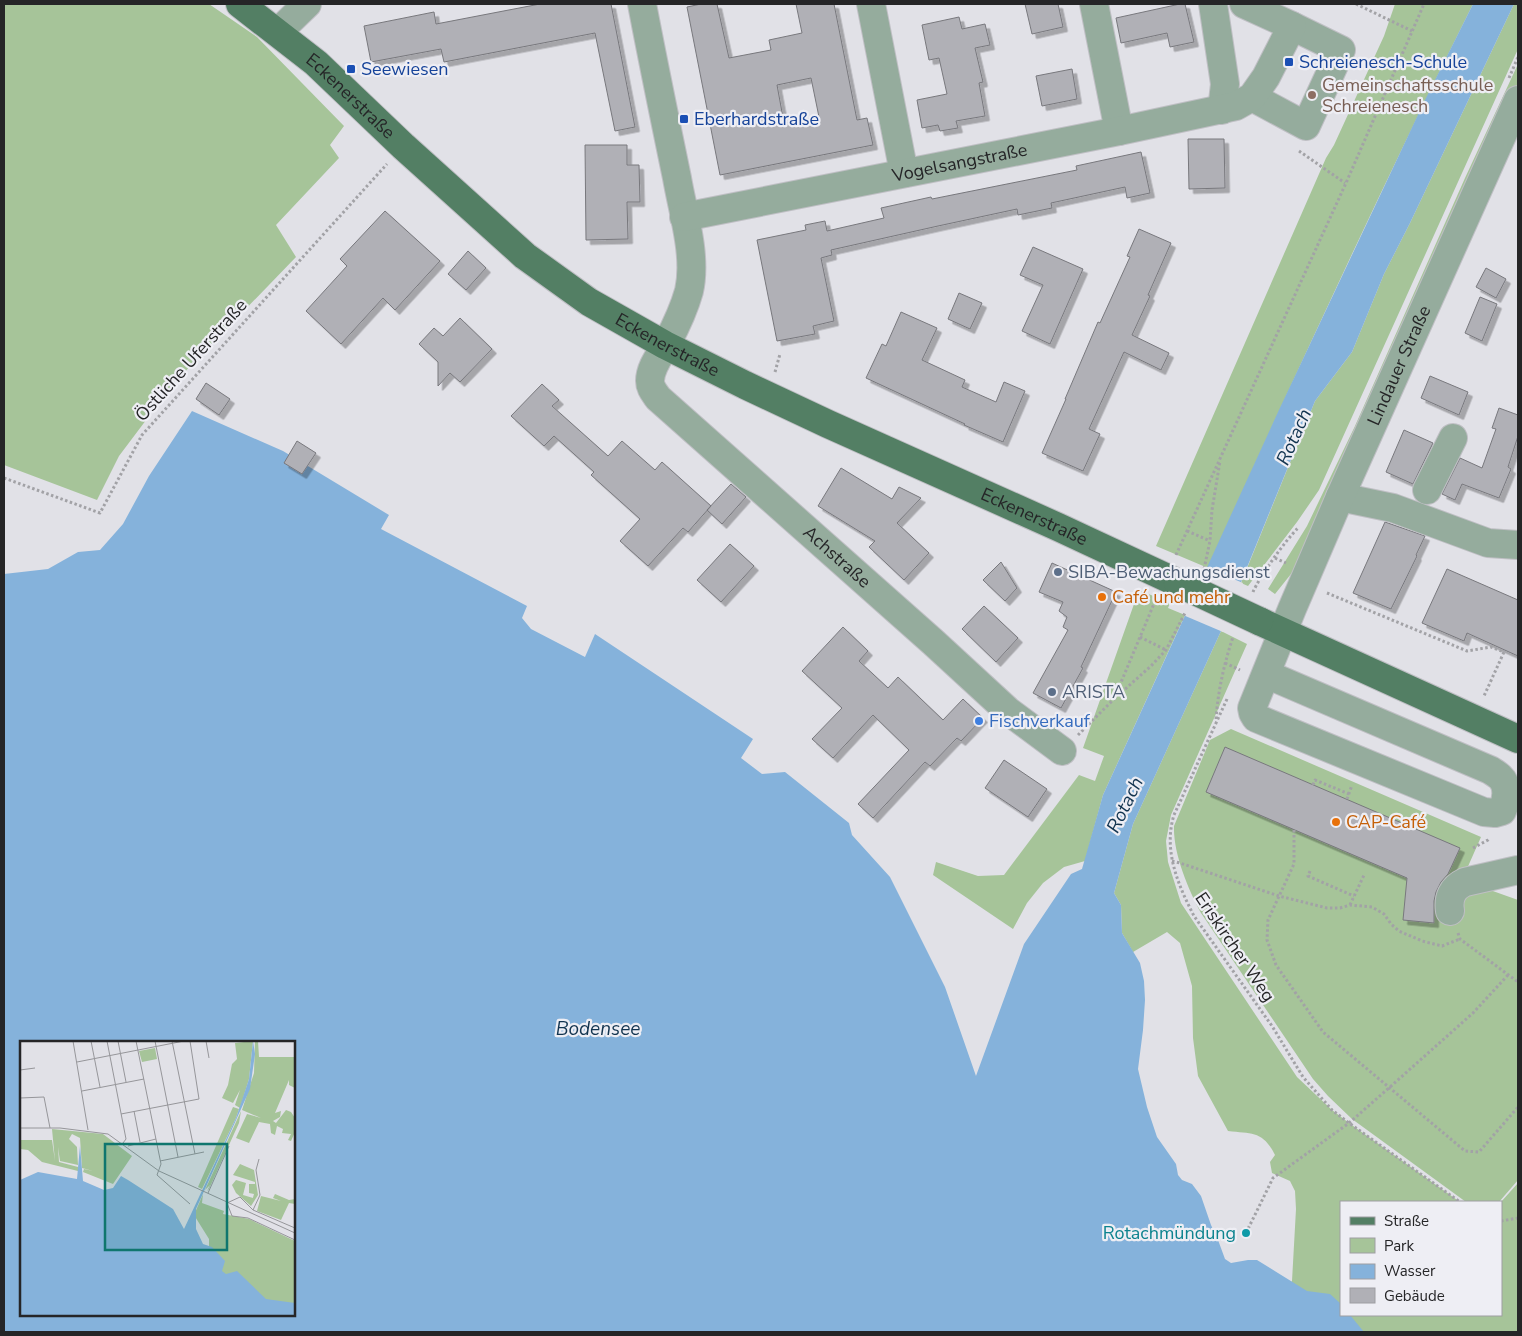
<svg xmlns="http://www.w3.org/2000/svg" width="1522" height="1336" viewBox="0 0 1522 1336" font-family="'Nunito Sans',sans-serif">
	<defs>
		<filter id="shadow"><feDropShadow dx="4.5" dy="4.5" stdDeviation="0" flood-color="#0004"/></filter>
	</defs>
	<rect width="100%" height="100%" fill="#e1e1e7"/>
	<path fill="#a6c499" d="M4 4H209L257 37 344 126 330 145 339 158 276 225 296 257 174 383 119 456 97 500 4 465Z
		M1395 4H1473C1380 190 1293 379 1208 568L1156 546 1326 158 1334 145 1384 36Z
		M1514 4H1518V49L1319 490 1297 522 1248 586 1241 583 1315 401 1352 352 1384 274 1410 223Z
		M1518 64V84L1295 569 1275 594 1268 589 1307 526 1355 426 1465 178Z
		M1139 590 1170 603 1168 608 1185 615 1103 795 1085 861 1064 867 1043 883 1027 903 1013 929 933 875 936 862 978 876 1004 875 1079 775 1095 781 1104 756 1083 748Z
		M1221 631 1247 644 1171 815 1166 841 1168 862 1181 903 1297 1077 1332 1110 1349 1123 1460 1202H1341V1315H1501V1202L1518 1183V1332H1253L1292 1281 1296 1209 1295 1191 1290 1181 1272 1173 1270 1162 1275 1155C1263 1131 1253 1134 1228 1131L1198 1076 1193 1038 1192 986 1180 943 1167 932 1133 952 1122 933 1121 905 1114 893 1133 824Z
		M1231 729 1481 837 1462 880 1518 900V1180L1499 1202H1466L1352 1119 1328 1096 1313 1079 1201 913C1188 889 1173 853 1174 826L1210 740Z"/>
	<path fill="#85b2db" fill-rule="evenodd" d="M1473 4H1514L1410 223 1384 274 1352 352 1315 401 1221 631 1133 824 1114 893 1121 905 1122 933 1140 963 1144 981 1145 1000 1143 1030 1138 1069 1147 1107 1157 1137 1176 1164 1178 1175 1182 1180 1192 1184 1201 1196 1211 1225 1218 1240 1225 1259 1231 1263 1248 1260H1257L1307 1291 1330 1294 1341 1304V1315H1350L1364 1332H4V574L48 569 78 552 100 550 123 524 149 476 192 411 283 451 389 515 381 529 527 606 522 618 531 629 585 657 595 634 753 739 741 758 762 774 785 772 849 823 852 835 890 877 945 987 976 1076 1024 944 1071 874 1082 869 1103 795 1278 412 1424 102ZM21 1042H294V1315H21Z"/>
	<path fill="#e1e1e7" d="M1205 567 1243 583 1223 632 1183 615Z"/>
	<path fill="#b0b0b6" stroke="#78787d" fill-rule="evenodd" filter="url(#shadow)" d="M540 4H611L635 127 615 131 595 33 444 62 441 49 371 62 364 26 434 12 436 24Z
		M701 4H717L729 58 771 50 769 40 802 33 796 4H834L857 120 867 118 873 145 720 175 687 7ZM811 78 819 117 784 123 777 85Z
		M1025 4H1058L1063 27 1032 34Z
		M1180 4H1185L1194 42 1170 47 1167 33 1121 43 1116 18Z
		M959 17 962 29 985 24 990 45 975 48 983 82 979 83 985 116 956 121 958 128 940 131 938 125 922 128 917 100 947 94 939 58 929 60 922 25Z
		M1072 69 1077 99 1042 106 1036 76Z
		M1188 139H1224L1225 188 1189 189Z
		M585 145H627V165H639L640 202H627L628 239 586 240Z
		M1141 152 1150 193 1127 198 1125 187 1051 203 1052 208 1018 215 1017 209 938 226 831 250 832 255 821 258 834 321 813 326 815 334 777 341 757 240 806 230 805 225 825 221 827 231 884 218 881 208 931 197 932 199 1077 170 1076 166Z
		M385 211 440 261 395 310 383 298 341 344 306 311 347 266 340 259Z
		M1139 229 1171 243 1148 295 1150 296 1132 335 1169 353 1161 370 1124 352 1089 429 1100 434 1083 471 1042 453 1066 399H1065L1098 322 1100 323 1130 257 1127 256Z
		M1033 247 1083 269 1050 344 1022 331 1043 285 1020 275Z
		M468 251 486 268 466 290 448 274Z
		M1486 268 1506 279 1496 298 1476 287Z
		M959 293 982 303 970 329 948 319Z
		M1480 297 1497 304 1482 341 1465 333Z
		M901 312 937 328 922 360 965 380 962 387 996 402 1004 382 1025 391 1003 442 964 425 965 424 866 378 882 344 886 346Z
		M460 318 492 349 460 382 450 373 438 386V362L419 344 434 328 443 336Z
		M1430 376 1468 392 1459 415 1421 398Z
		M206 383 230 399 219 415 196 399Z
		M542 384 559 400 552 406 608 456 622 441 655 470 662 462 711 506 688 532 683 528 648 566 620 541 640 519 591 475 594 472 554 436 544 446 511 416Z
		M1499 408 1518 415V436L1508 467 1511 469 1499 498 1462 484 1455 500 1442 494 1460 458 1482 468 1496 429 1492 428Z
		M1404 430 1433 443 1413 484 1386 472Z
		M297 441 316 453 302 474 284 463Z
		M841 468 892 499 899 487 921 498 897 523 929 553 904 580 869 547 875 541 818 506Z
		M731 484 746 497 722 524 707 510Z
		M1385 522 1425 536 1416 555 1417 556 1391 609 1353 593Z
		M730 544 754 566 721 602 697 580Z
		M1001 562 1017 588 1005 601 983 580Z
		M1052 563 1116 592 1081 667 1083 668 1061 708 1033 693 1068 630 1063 627 1067 617 1059 611 1063 602 1039 592Z
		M1447 569 1518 600V656L1467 633 1464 641 1422 623Z
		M984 606 1018 638 996 662 962 629Z
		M843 627 868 651 859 661 888 688 898 677 943 720 963 699 983 718 961 741 957 738 930 766 925 762 873 818 858 804 909 750 873 715 833 758 812 739 842 708 802 671Z
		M1225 747 1460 848 1448 874 1441 882 1436 892 1434 901V923L1403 920 1407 878 1206 792Z
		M1004 760 1047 789 1028 817 985 788Z"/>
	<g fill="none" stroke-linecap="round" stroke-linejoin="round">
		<defs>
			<g id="minor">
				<path id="s1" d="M642 4C653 62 665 120 677 178 683 213 697 256 689 291 684 309 676 326 667 343 661 354 650 367 650 381 650 388 654 392 658 398L933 642 1008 711 1062 751"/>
				<path d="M871 4 904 173"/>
				<path d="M1094 4 1119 131"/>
				<path d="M1213 4 1225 84 1222 110"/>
				<path d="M278 32 307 4"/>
				<path d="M1252 97 1306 126 1341 50 1292 26"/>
				<path id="s2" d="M684 217 1119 131 1236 106 1252 97 1266 77 1292 26 1244 4"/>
				<path d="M1427 490 1453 438"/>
				<path d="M1340 497 1393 508 1488 543 1518 545"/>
				<path id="s3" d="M1266 674 1490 770C1493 772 1497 774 1500 777 1509 785 1507 801 1502 811L1495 813 1484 812 1256 718 1253 713 1252 708 1292 609 1340 497 1518 100"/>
				<path d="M1450 911C1448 898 1452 888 1465 882L1518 870"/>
			</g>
			<g id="major">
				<path id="s4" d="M240 4 316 63 403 146 525 256 589 302 665 345 745 385 828 424 1058 527 1178 583"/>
				<path d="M1259 621 1518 739"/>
			</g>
		</defs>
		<use href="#minor" stroke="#bfbfc4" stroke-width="30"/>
		<use href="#major" stroke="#bfbfc4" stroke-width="30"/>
		<path stroke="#a2a2a6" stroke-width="3" stroke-dasharray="2.5 2.5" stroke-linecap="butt" d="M1356 4 1412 31
			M1509 78 1518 57
			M1299 151 1345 183
			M775 372 780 354
			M4 478 100 513 142 435 387 164
			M1187 531 1210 541
			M1176 555 1346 183 1424 4
			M1275 558 1286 563
			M1204 569 1210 541 1212 510 1220 461
			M1253 592C1260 576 1285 541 1298 528
			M1327 593 1467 651 1491 647 1504 652 1484 696
			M1140 637 1166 650
			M1225 663 1240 670
			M1114 699 1151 666 1166 650 1185 613
			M1227 699 1174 815C1163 850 1178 885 1194 916L1272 1026 1303 1077 1332 1110 1349 1123 1460 1202
			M1216 719C1218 691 1224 664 1233 637
			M1078 735 1114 699 1156 599
			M1313 785 1315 780 1349 794
			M1347 799 1352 785
			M1294 830V864L1268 920 1267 940 1276 965 1323 1032 1465 1151 1479 1152 1518 1107
			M1473 848 1488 840 1490 838
			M1172 861 1180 863 1279 896 1327 908H1340L1350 905 1372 907 1384 914 1391 924 1399 931 1422 941 1442 946 1460 939
			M1310 871 1308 876 1354 896
			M1350 905 1364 875
			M1458 933 1460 939 1518 982
			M1501 1221 1518 1218
			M1246 1233 1273 1178 1349 1123 1390 1087 1473 1013 1508 975"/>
		<use href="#minor" stroke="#95ac9d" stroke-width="28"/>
		<use href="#major" stroke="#537f64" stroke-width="28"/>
		<defs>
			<path id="major-bridge" d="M1178 583 1259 621"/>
		</defs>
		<use href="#major-bridge" stroke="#bfbfc4" stroke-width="30" stroke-linecap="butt"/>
		<use href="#major-bridge" stroke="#537f64" stroke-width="28"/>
	</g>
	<g fill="#1a4fb4" stroke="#eeeef4" stroke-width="2">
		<rect x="1284" y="57" width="10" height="10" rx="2.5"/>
		<rect x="346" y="64" width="10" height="10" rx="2.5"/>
		<rect x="679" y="114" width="10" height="10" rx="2.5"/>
	</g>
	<circle fill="#8d6e63" stroke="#eeeef4" stroke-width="2" cx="1312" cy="95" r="5"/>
	<g fill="#5c6f8a" stroke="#eeeef4" stroke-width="2">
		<circle cx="1058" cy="572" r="5"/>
		<circle cx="1052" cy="692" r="5"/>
	</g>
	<g fill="#e8710a" stroke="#eeeef4" stroke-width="2">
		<circle cx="1102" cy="597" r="5"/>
		<circle cx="1336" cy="822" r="5"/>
	</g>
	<circle fill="#3f7fe0" stroke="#eeeef4" stroke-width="2" cx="979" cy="721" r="5"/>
	<circle fill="#0f9aa8" stroke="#eeeef4" stroke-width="2" cx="1246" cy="1233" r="5"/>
	<g text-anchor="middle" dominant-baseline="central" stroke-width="4.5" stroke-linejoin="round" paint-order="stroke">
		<g font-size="18" fill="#164399" stroke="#eeeef4" text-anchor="start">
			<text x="1299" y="62">Schreienesch-Schule</text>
			<text x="361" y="69">Seewiesen</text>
			<text x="694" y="119">Eberhardstraße</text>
		</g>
		<g font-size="18" fill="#785e54" stroke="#eeeef4" text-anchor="start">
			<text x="1322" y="85">Gemeinschaftsschule<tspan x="1322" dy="21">Schreienesch</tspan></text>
		</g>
		<g font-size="18" fill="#252527" stroke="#eeeef4">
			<text stroke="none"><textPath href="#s4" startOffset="144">Eckenerstraße</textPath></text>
			<text stroke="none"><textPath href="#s2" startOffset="281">Vogelsangstraße</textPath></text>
			<text stroke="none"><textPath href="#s4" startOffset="549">Eckenerstraße</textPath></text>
			<text transform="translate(191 360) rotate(-48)">Östliche Uferstraße</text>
			<text stroke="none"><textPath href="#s3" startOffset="941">Lindauer Straße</textPath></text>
			<text stroke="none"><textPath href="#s4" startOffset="954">Eckenerstraße</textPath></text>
			<text stroke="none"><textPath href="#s1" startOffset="649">Achstraße</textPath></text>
			<text transform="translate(1235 947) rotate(56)">Eriskircher Weg</text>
		</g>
		<g font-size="18" fill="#4e5e75" stroke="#eeeef4" text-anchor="start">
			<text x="1068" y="572">SIBA-Bewachungsdienst</text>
			<text x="1062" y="692">ARISTA</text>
		</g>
		<g font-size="18" fill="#c56008" stroke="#eeeef4" text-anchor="start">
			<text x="1112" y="597">Café und mehr</text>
			<text x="1346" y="822">CAP-Café</text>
		</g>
		<g font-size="18" fill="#366cbe" stroke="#eeeef4" text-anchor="start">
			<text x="989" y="721">Fischverkauf</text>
		</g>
		<g font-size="18" fill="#0d838f" stroke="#eeeef4" text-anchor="end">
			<text x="1236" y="1233">Rotachmündung</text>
		</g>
		<g font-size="19" font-style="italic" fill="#123450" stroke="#eeeef4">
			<text transform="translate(1294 437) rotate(-66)">Rotach</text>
			<text transform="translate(1125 805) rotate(-64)">Rotach</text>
			<text x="598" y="1029">Bodensee</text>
		</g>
	</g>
	<g transform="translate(20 1041)">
		<rect width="275" height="275" fill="#e1e1e7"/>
		<path d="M233 0 229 38 220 67 215 64 220 49 213 62 202 57 208 44 212 23 217 18 215 2ZM235 0H238L239 16H275V47L269 44V39L255 72 261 70 260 76 253 80 256 82 266 69 271 71 275 77V91L271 100 268 99 271 93 262 92 263 88 257 85 255 94 251 92 250 83 239 81 229 102 216 97 227 73 241 77 222 69 234 32ZM135 7 137 18 122 21 119 10ZM213 66 219 68 216 77 182 148 178 146ZM221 70 219 82 189 148 187 150 190 144 185 149ZM32 88 83 93 112 115 93 143 63 131 64 128 73 130 62 127 60 97 52 93 49 98 57 106 58 124 40 120 38 106 39 121 58 126V130L22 121 8 109 0 108V99H32L35 120ZM220 123 234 129 238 154 231 165 216 152 212 144 216 139 226 142 223 154 233 157 232 160 234 153 229 152V143H235V141L213 134ZM183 153 182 162 204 170 203 173 229 178 275 200V275H135L189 205V198L174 174ZM255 153 269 159 275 158V163L269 162 261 179 237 170 241 155 261 160 253 157Z" fill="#a6c499"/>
		<path d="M233 0 235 13 230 48 176 168V188L183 203 192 206 205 220 202 230 206 233 217 230 246 258 275 262V275H0V139L18 131 57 138 60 105 63 140 84 149 93 147 101 135 108 139 153 168 164 188 216 77 229 38Z" fill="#85b2db"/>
		<path fill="none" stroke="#96969a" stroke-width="1" d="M53 0 68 89M71 0 80 46M87 0 106 98 103 102M98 0 106 41M116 0 141 123 137 134 170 163M135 0 158 116M152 0 175 113M186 0 189 17M57 21 164 0M0 29 15 27M62 50 124 38M0 57 24 56 30 87M114 70 120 101M101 73 179 58 170 0M0 87H40L88 93 139 130 275 192M108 105 136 98M140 120 184 111M188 152 209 105M233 169 240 154 236 129 239 118M275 187 233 169 220 156 207 162 212 175 228 177 275 199"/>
		<path fill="#0f766e" fill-opacity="0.15" stroke="#0f766e" stroke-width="2.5" d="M85 103H207V209H85Z"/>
		<rect width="275" height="275" fill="none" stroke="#252527" stroke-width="2.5"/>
	</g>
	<rect width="1522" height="1336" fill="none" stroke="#252527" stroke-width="10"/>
	<rect x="1340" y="1201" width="162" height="115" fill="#eeeef4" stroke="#9e9ea2"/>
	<rect x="1350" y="1217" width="25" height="8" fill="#537f64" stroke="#9e9ea2"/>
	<text x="1384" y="1226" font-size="15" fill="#252527">Straße</text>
	<rect x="1350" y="1238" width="25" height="15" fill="#a6c499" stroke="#9e9ea2"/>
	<text x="1384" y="1251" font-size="15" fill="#252527">Park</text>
	<rect x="1350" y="1264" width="25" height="15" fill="#85b2db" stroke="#9e9ea2"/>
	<text x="1384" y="1276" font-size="15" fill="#252527">Wasser</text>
	<rect x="1350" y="1288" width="25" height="15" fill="#b0b0b6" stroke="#9e9ea2"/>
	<text x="1384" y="1301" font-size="15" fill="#252527">Gebäude</text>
</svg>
